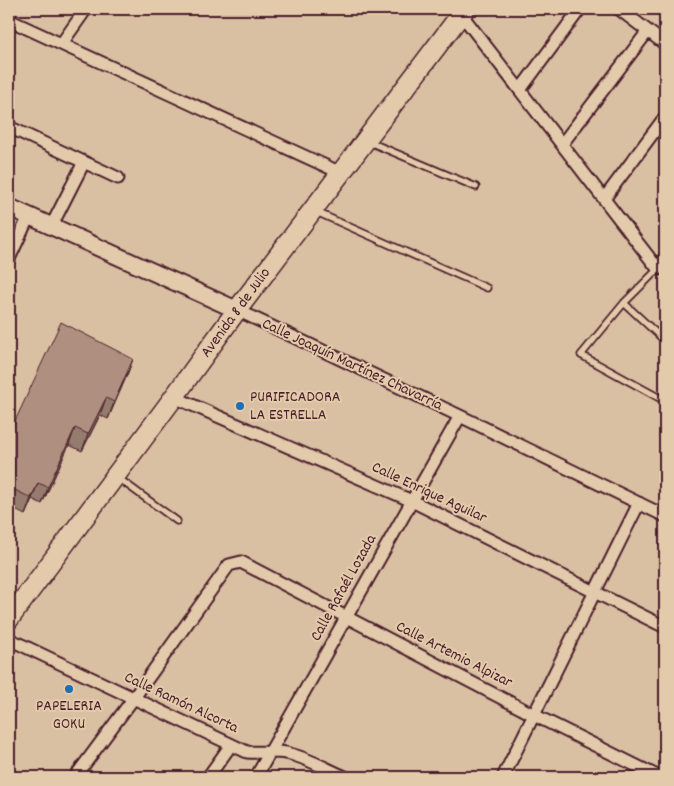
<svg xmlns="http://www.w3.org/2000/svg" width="674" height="786" viewBox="0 0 674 786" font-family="Dekko,sans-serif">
	<rect width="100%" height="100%" fill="#dac0a3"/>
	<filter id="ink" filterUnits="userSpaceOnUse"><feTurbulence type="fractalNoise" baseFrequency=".02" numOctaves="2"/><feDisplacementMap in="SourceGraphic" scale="10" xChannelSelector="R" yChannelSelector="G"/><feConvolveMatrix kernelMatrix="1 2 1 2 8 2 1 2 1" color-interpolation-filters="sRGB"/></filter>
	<g filter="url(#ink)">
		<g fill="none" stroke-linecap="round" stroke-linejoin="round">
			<defs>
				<path id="lane" d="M367 141 476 187
					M314 211 487 288
					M658 269 624 303 665 341
					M624 303 581 355 665 401
					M118 478 177 521"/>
				<path id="street" d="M619 9 665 44
					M458 10 658 269 665 258
					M9 20 341 173
					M62 43 86 9
					M520 90 580 9
					M9 127 118 178
					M562 144 648 31
					M604 199 665 117
					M51 227 84 162
					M9 259 29 216
					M237 310 460 416 665 516
					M174 397 412 501 665 627
					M9 639 247 752C260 753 273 751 286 753 306 757 326 769 345 777
					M75 777 133 699 229 565 241 562 534 715 659 777
					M208 777 231 745
					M256 777 460 416
					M503 777 639 503"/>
				<path id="secondary" d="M9 207 237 310"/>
				<path id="primary" d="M9 619 174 397 237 310 465 9"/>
			</defs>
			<use href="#lane" stroke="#4a1f2b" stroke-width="9"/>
			<use href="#street" stroke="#4a1f2b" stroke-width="15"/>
			<use href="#secondary" stroke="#4a1f2b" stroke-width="20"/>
			<use href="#primary" stroke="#4a1f2b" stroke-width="22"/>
			<use href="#lane" stroke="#e3caab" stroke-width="5.5"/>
			<use href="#street" stroke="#e3caab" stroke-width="11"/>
			<use href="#secondary" stroke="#e3caab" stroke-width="16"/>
			<use href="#primary" stroke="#e3caab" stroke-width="19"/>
		</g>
		<path fill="#967c6e" stroke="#4a1f2b" d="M133 359 127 375 108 419 100 415 82 451 69 445 42 504 32 499 25 515 9 507V434Z"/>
		<path fill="#7a655a" stroke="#4a1f2b" d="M133 359 127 375 108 419 114 402Z
			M106 398 100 415 82 451 88 434Z
			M75 428 69 445 42 504 48 487Z
			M38 483 32 499 25 515 31 498Z"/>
		<path fill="#af9080" stroke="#4a1f2b" d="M61 322 133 359 114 402 106 398 88 434 75 428 48 487 38 483 31 498 9 487V434Z"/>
	</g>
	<g fill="#1f6fb2" stroke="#e3caab" stroke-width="2">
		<circle cx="240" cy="406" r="5"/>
		<circle cx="69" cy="689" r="5"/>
	</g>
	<g text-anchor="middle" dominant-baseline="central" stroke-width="4" stroke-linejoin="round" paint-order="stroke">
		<g font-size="16" fill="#4a1f2b" stroke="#e3caab">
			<text transform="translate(236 313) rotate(-54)">Avenida 8 de Julio</text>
			<text transform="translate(352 365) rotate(25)">Calle Joaquín Martínez Chavarría</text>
			<text transform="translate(429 493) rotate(25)">Calle Enrique Aguilar</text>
			<text transform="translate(344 588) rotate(-61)">Calle Rafaél Lozada</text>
			<text transform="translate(454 655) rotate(27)">Calle Artemio Alpizar</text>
			<text transform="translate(181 703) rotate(25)">Calle Ramón Alcorta</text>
		</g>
		<g font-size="16" fill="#4a1f2b" stroke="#e3caab" text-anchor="start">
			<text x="250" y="397">PURIFICADORA<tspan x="250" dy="18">LA ESTRELLA</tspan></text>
			<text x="69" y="706" text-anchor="middle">PAPELERIA<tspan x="69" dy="18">GOKU</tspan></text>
		</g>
	</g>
	<rect width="674" height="786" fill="none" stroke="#e3caab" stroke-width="30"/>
	<rect x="15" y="15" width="644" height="756" fill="none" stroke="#4a1f2b" stroke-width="2" filter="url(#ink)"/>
</svg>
